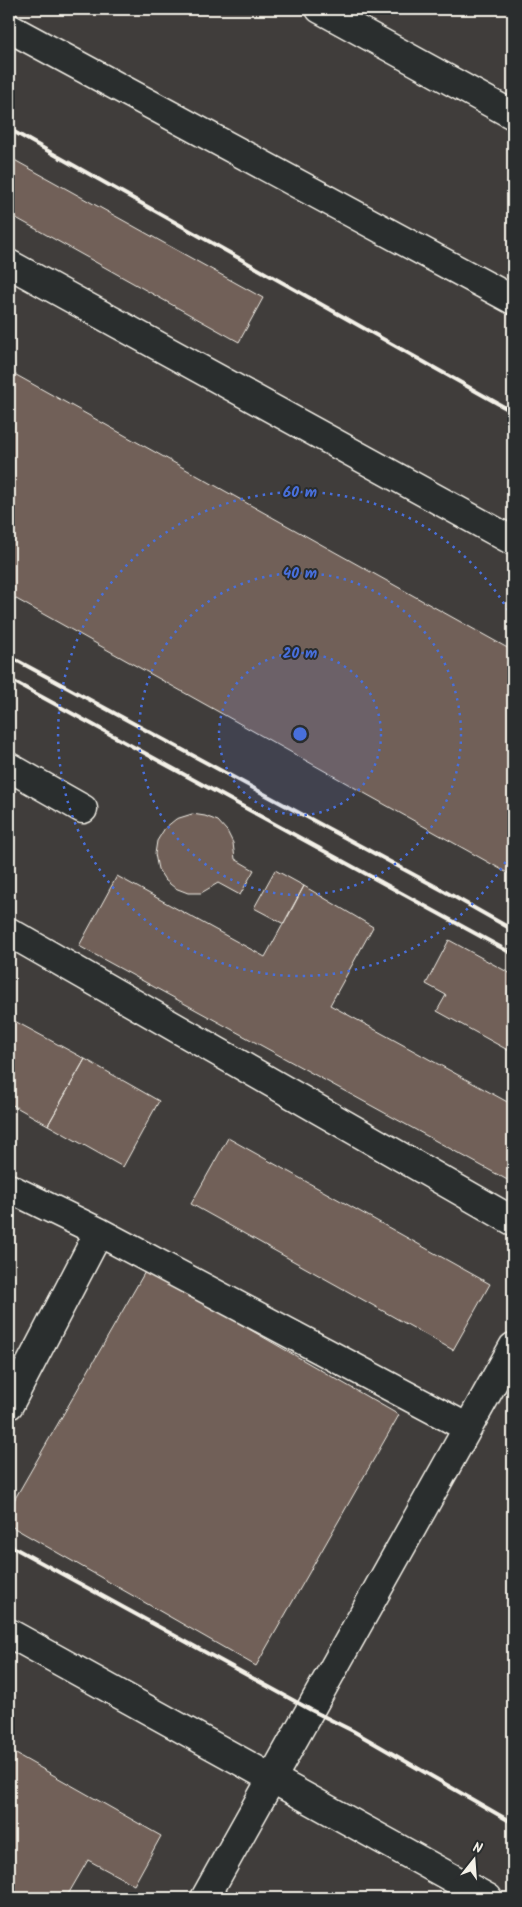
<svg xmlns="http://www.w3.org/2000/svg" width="522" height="1907" viewBox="0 0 522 1907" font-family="Kalam,sans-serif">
	<rect width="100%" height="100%" fill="#2a2d2e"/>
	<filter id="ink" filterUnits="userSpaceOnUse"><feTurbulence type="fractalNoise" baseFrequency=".02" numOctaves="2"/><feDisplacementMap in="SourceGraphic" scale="10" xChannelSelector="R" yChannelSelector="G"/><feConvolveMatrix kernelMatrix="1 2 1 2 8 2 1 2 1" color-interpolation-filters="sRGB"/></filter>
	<g filter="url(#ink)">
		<path fill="#3f3c3b" d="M9 9H513V1898H9Z"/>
		<path fill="#716059" stroke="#f4f1e8" d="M9 157 263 298 239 342 9 214Z
			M9 371 513 651V876L9 595Z
			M192 814 205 816 218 821 227 831 233 843 235 859 254 870 240 895 218 883 201 893H188L175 888 165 880 158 869 155 854 157 841 165 828 176 819Z
			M275 870 304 886 284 924 254 908Z
			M117 876 265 957 304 886 373 927 330 1005 513 1105V1183L79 946Z
			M449 940 513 975V1053L437 1011 446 995 426 984Z
			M9 1018 85 1059 48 1125 9 1103Z
			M85 1059 159 1101 123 1167 48 1125Z
			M228 1138 490 1284 453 1350 191 1204Z
			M146 1270 399 1415 256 1666 9 1525V1509Z
			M9 1750 161 1836 134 1885 88 1860 66 1898H33L25 1894 23 1898H9Z"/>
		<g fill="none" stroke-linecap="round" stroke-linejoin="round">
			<defs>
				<path id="minor" d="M320 9 513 115
					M9 28 513 300
					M9 264 513 541
					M9 767 83 809
					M9 932 513 1221
					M9 1188 99 1232
					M9 1405 99 1232 468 1428
					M9 1633 488 1898
					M205 1898 513 1347"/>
			</defs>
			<use href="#minor" stroke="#f4f1e8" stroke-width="31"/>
			<use href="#minor" stroke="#2a2d2e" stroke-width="28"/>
			<path stroke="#f4f1e8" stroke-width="4" d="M9 129 513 412
				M16 660 444 891 513 930
				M9 679 513 954
				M9 1545 311 1710 353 1731 513 1823"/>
		</g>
	</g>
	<circle cx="300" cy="734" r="81" fill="#486fdb" fill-opacity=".12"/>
	<g fill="none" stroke="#486fdb" stroke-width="2.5" stroke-dasharray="2.5 5">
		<circle cx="300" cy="734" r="81"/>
		<circle cx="300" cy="734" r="161"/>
		<path d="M513 849A242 242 0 1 1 513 619"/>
	</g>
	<circle cx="300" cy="734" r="8" fill="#486fdb" stroke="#2a2d2e" stroke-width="2.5"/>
	<g font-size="15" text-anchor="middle" font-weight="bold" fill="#486fdb" stroke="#2a2d2e" stroke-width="4" stroke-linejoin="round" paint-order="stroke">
		<text x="300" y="497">60 m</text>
		<text x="300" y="578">40 m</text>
		<text x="300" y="658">20 m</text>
	</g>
	<rect width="522" height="1907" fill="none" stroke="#2a2d2e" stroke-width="30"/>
	<rect x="15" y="15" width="492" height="1877" fill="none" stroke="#f4f1e8" stroke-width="2" filter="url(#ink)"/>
	<g transform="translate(474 1860) rotate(17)" stroke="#2a2d2e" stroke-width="4" paint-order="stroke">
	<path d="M0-4L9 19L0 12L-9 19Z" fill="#f4f1e8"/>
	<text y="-8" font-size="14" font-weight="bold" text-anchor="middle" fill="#f4f1e8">N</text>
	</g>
</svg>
